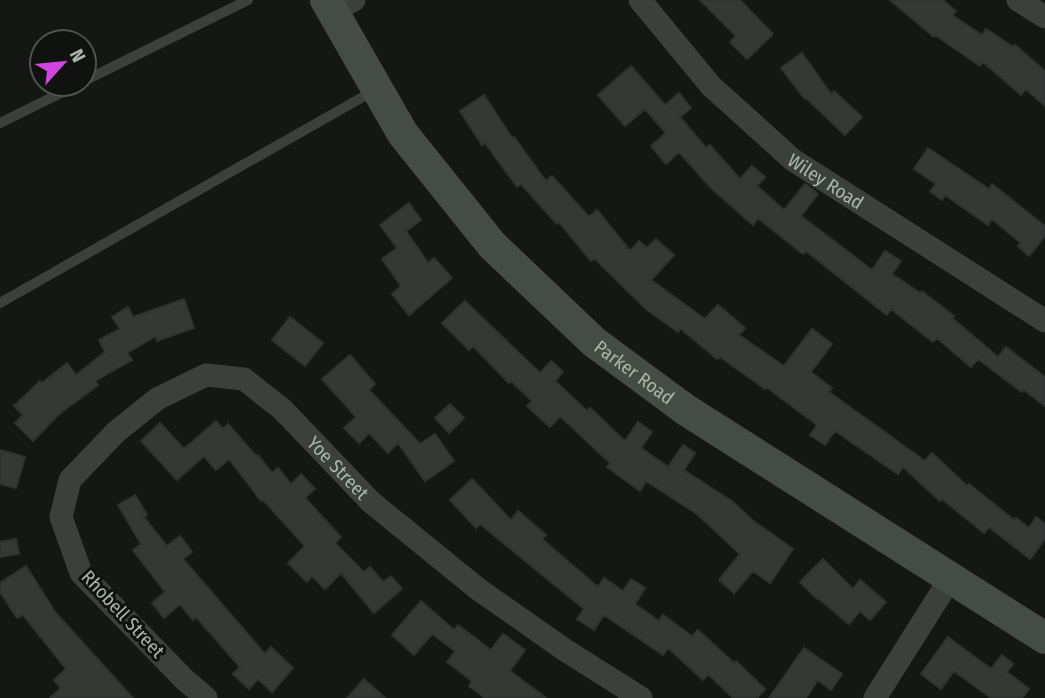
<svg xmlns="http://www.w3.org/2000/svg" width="1045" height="698" viewBox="0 0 1045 698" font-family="'Fira Sans Condensed',sans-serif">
	<rect width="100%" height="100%" fill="#151715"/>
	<path fill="#353936" stroke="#2f3230" stroke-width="2" d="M700 0H740L773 34 747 59 730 42 736 36Z
		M890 0H943L956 11 952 15 982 35 986 29 1013 47 1015 45 1045 71V106L1026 89 1021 95 983 62 980 66 935 35 934 37Z
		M802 53 831 94 834 91 862 117 845 135 806 98 805 99 781 68Z
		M631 66 665 105 679 93 691 108 680 117 706 148 710 145 740 179 752 166 765 177 757 186 784 210 805 184 810 187 818 194 801 216 872 270 885 251 901 261 892 274 920 293 922 291 954 316 952 318 998 357 1006 347 1045 377V406L1024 390 1022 392 978 359 971 367 937 338 933 342 891 309 887 315 806 251 803 254 758 218 753 225 712 189 679 152 666 164 651 146 666 133 645 109 625 126 598 95Z
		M484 95 512 138 514 137 546 181 552 176 589 217 597 210 630 251 639 241 647 248 656 239 674 255 651 280 705 319 718 305 745 328 739 335 784 366 812 329 832 344 811 372 832 388 829 392 925 461 932 453 967 486 969 484 1014 520 1016 518 1029 528 1036 517 1045 524V539L1030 559 989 527 984 533 942 499 940 501 903 467 898 474 835 431 825 445 810 435 817 425 766 387 765 389 720 357 717 359 680 328 678 332 646 309 594 258 591 261 559 222 557 224 521 184 517 187 485 143 482 145 460 111Z
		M928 148 989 189 992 184 1045 226V236L1029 256 1018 246 1021 243 992 219 988 225 945 195 942 200 930 191 936 184 914 169Z
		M409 203 421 220 406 231 428 263 434 258 452 278 409 315 392 294 401 286 382 259 397 248 380 225Z
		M184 299 194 328 157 341 156 336 127 353 132 360 95 381 98 385 58 415 33 441 15 423 23 415 14 406 40 381 42 383 67 363 76 375 105 352 99 340 120 329 112 317 128 307 133 317Z
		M465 301 540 373 551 361 563 372 555 381 587 411 590 408 625 441 638 422 652 432 641 448 668 467 683 445 695 453 684 470 733 502 752 520 793 549 770 583 753 571 734 593 719 580 740 554 697 514 646 481 640 491 607 467 610 463 560 416 550 427 527 406 532 401 511 381 509 383 473 346 469 350 442 323Z
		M290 317 323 343 305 366 272 340Z
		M350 355 375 384 369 390 420 444 435 434 454 461 425 481 398 443 388 453 369 433 359 443 344 428 356 417 322 379Z
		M450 404 464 418 449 433 435 418Z
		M216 421 223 429 228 424 256 456 258 455 272 473 278 468 291 484 301 474 315 489 305 498 341 537 335 543 364 572 370 567 383 582 391 576 402 589 374 613 341 573 325 589 312 576 307 582 288 563 305 546 263 500 261 501 229 459 216 470 204 456 177 480 141 441 160 423 184 449Z
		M0 450 25 457 16 488 0 484Z
		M472 479 511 520 518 511 546 535 542 539 598 587 604 578 623 591 631 579 645 588 635 604 659 621 663 615 692 636 698 630 734 663 736 661 765 689 757 698H733L708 674 703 680 668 648 663 655 604 615 594 630 577 619 584 609 480 524 476 528 450 500Z
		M135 495 147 515 144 517 167 546 180 536 192 552 183 559 265 654 271 647 293 668 272 692 258 679 249 689 233 674 240 667 196 617 193 620 180 604 164 618 152 603 165 592 133 550 141 544 118 505Z
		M16 539 19 554 0 557V542Z
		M823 559 853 589 860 580 886 602 870 620 860 611 849 624 818 598 817 599 800 582Z
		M26 566 55 612 133 698H50L61 688 54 680 66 669 23 615 17 618 0 592V583Z
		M421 601 454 630 458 625 491 650 503 634 525 650 510 671 546 698H485L469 686 472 681 447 662 455 651 432 634 414 655 392 635Z
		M948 637 991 669 1002 655 1013 664 1007 672 1029 689 1022 698H991L954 671 941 689 921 674Z
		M804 648 842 674 831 690 818 680 806 698H769Z
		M364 679 385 698H347Z"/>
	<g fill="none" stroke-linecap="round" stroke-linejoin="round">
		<path stroke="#3b403c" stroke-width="10" d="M84 81 248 0
			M0 123 79 84
			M0 303 375 90"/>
		<g stroke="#3b403c" stroke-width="23">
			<path id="s1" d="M640 0 711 86 793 160 1045 321"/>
			<path d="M1018 0 1045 17"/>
			<path d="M331 12 354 0"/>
			<path id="s2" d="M206 698 184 679 81 573 61 517 70 480 116 432 157 399 206 375 244 379 283 410 371 502 478 589 565 650 641 698"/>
			<path d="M875 698 950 579"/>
		</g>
		<path stroke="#454b45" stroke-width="32" id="s3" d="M326 0 403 134 492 245 594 342 686 410 1045 638"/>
	</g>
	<g text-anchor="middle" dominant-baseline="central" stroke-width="6" stroke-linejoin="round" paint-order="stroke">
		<g font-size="19" fill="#a9b5a8" stroke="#101210">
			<text stroke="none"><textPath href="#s1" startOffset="261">Wiley Road</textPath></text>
			<text stroke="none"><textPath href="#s3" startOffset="488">Parker Road</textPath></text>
			<text stroke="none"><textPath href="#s2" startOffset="616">Yoe Street</textPath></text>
			<text transform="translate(123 614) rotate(47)">Rhobell Street</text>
		</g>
	</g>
	<g transform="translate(63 63) rotate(63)"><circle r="33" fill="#101210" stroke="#4d534d" stroke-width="2"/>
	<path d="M0-5L12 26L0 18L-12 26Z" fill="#d144e0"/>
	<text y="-10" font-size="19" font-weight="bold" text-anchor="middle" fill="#a9b5a8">N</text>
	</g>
</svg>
